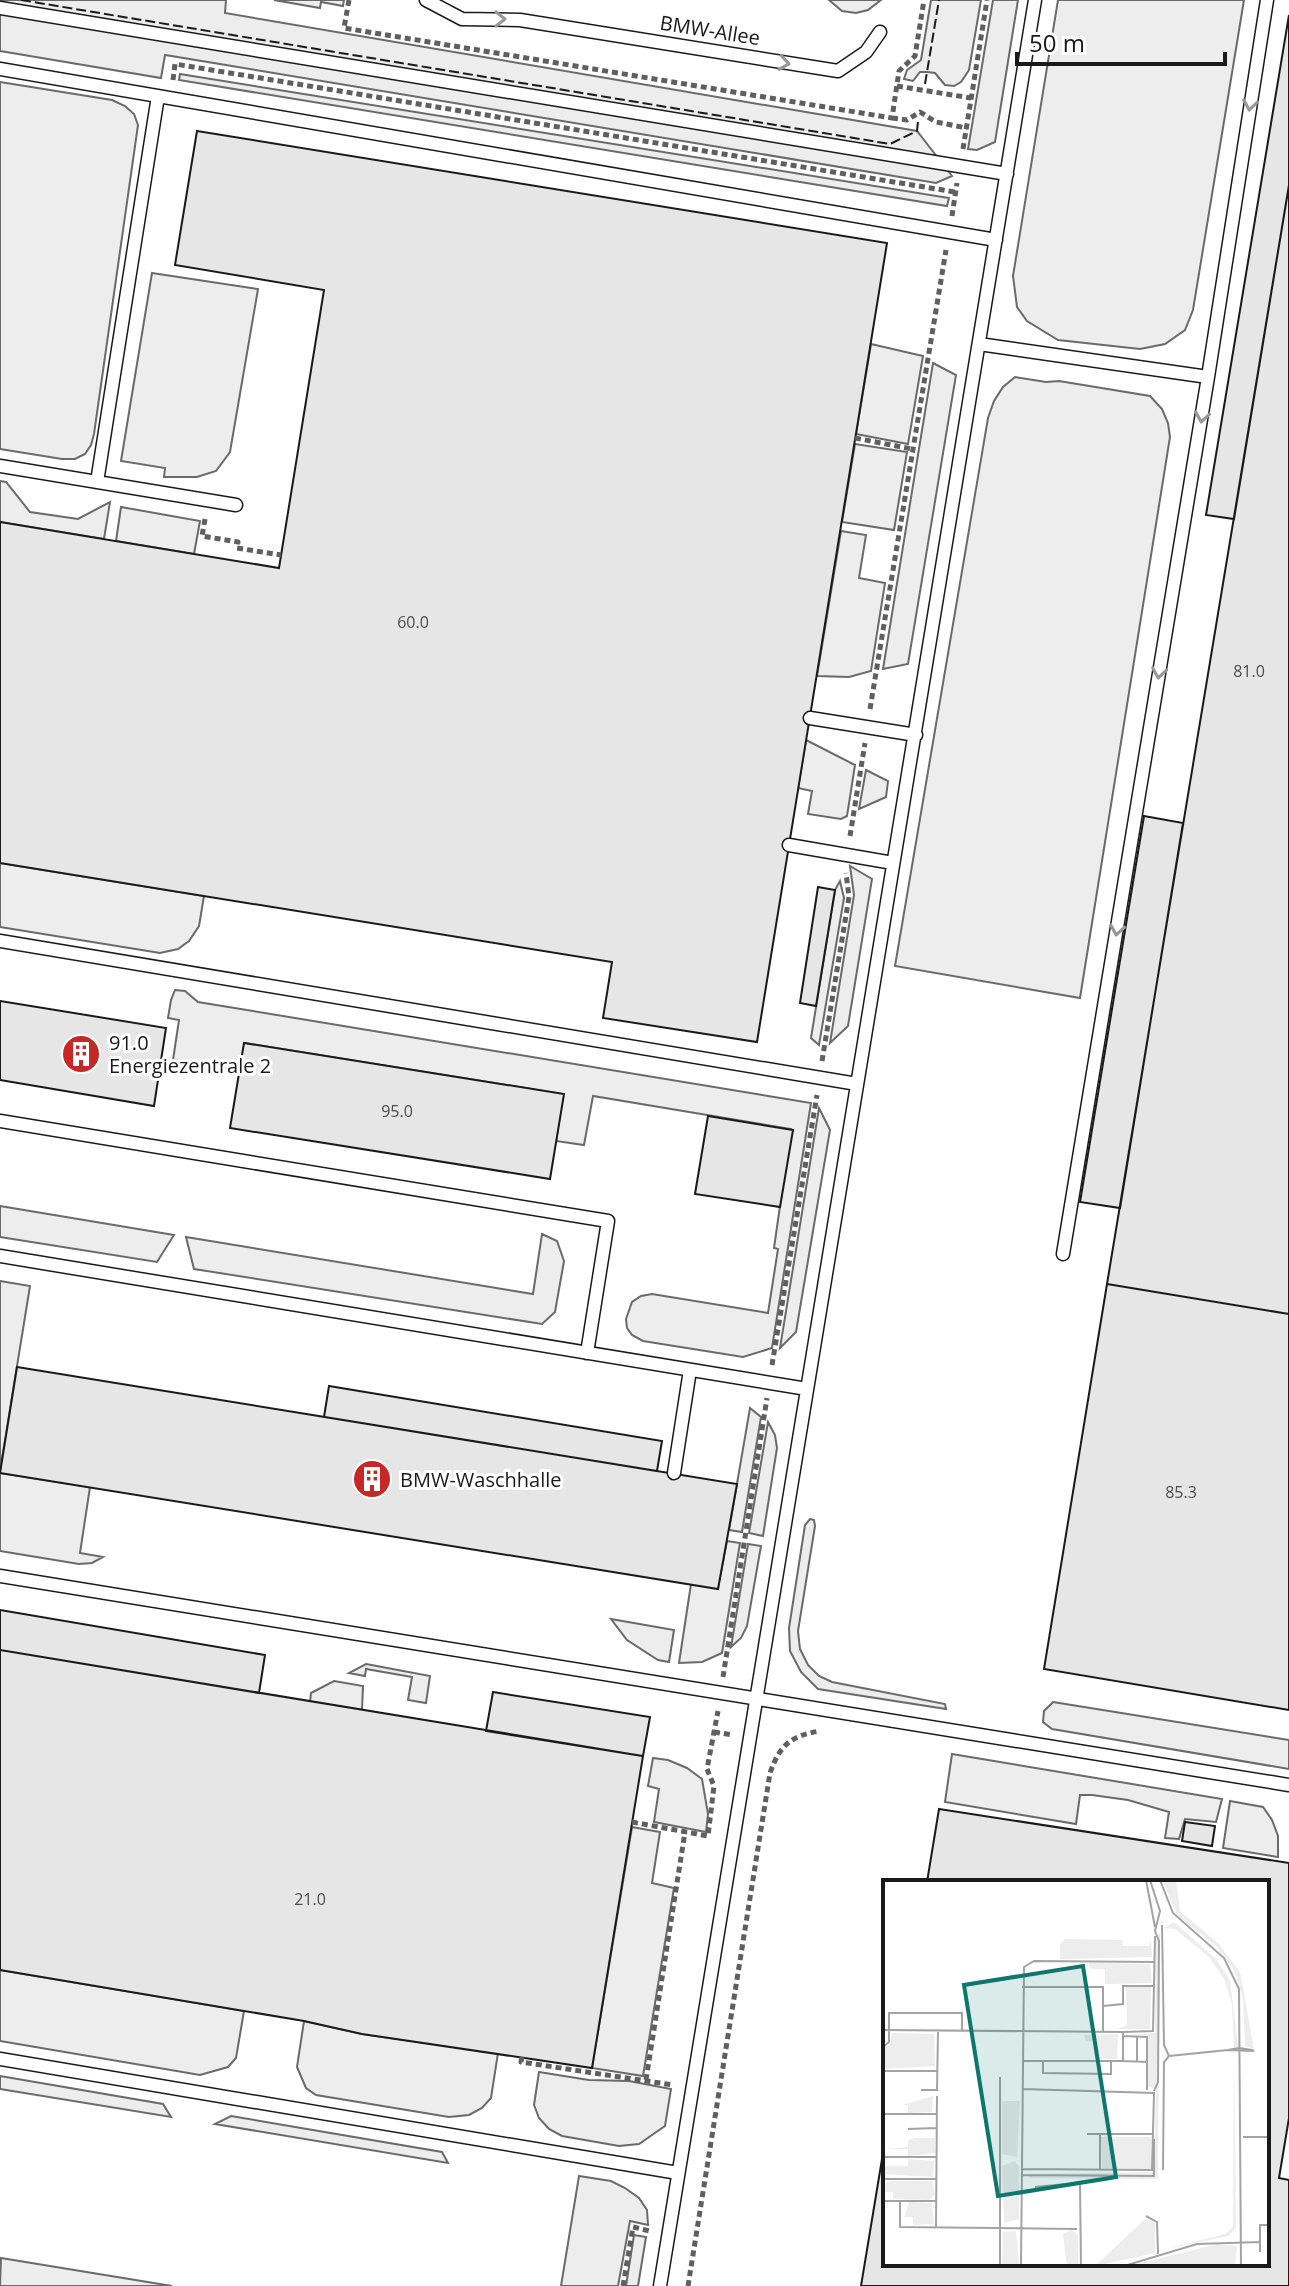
<svg xmlns="http://www.w3.org/2000/svg" width="1289" height="2286" viewBox="0 0 1289 2286" font-family="'Open Sans',sans-serif">
	<rect width="100%" height="100%" fill="#fff"/>
	<path fill="#ededed" stroke="#6a6a6a" stroke-width="2" d="M0 0H226L225 13 917 131 952 176 936 183 165 55 161 78 0 51Z
		M274 0H344L343 6 321 2 320 8Z
		M829 0H881L868 10 856 13 842 11Z
		M931 0H981L969 70 961 82 954 86 945 85 935 73 927 72H920L913 81 904 79 907 70 921 60Z
		M993 0H1018L995 142 977 150 968 149Z
		M1058 0H1244L1193 310 1185 330 1165 344 1140 349 1058 340 1027 321 1017 307 1013 276Z
		M180 74 949 198 947 206 179 80Z
		M0 82 112 100 125 106 134 114 138 125 94 434 91 445 85 454 75 459H62L0 449Z
		M152 273 258 289 230 452 216 471 197 477H164L165 468 121 461Z
		M871 344 923 356 908 444 856 434Z
		M933 363 956 375 908 664 883 669Z
		M1015 377 1046 382 1059 381 1150 396 1162 409 1168 423 1170 437 1080 998 895 966 988 418 994 401 1003 387Z
		M855 444 907 452 894 530 842 522Z
		M0 481 6 482 30 512 78 519 110 502 104 539 0 522Z
		M121 507 200 521 194 554 116 541Z
		M841 531 866 535 859 578 885 583 871 671 849 677 817 676Z
		M806 740 855 765 847 816 841 819 808 814 812 791 798 788Z
		M866 770 888 781 886 797 859 809Z
		M0 863 204 896 199 926 189 941 178 949 160 953 0 927Z
		M850 866 872 879 848 1026 830 1043 854 895Z
		M840 881 844 898 819 1045 811 1038 835 890Z
		M175 990 185 991 198 1002 811 1103 772 1348 743 1357 643 1341 632 1335 627 1328 626 1319 632 1302 641 1296 652 1294 768 1313 778 1249 774 1248 791 1129 593 1096 584 1145 556 1141 563 1094 245 1043 240 1071 173 1060 179 1020 168 1018 171 1000Z
		M819 1108 830 1130 796 1332 780 1348Z
		M0 1206 174 1235 157 1262 0 1237Z
		M542 1234 557 1241 564 1261 555 1312 542 1324 194 1269 186 1237 533 1294Z
		M0 1281 30 1286 0 1471Z
		M750 1408 761 1417 742 1532 729 1530Z
		M768 1422 775 1435 777 1448 763 1536 749 1533Z
		M0 1473 90 1487 80 1553 103 1557 92 1563 79 1564 0 1551Z
		M810 1519 814 1520 815 1526 798 1631 800 1649 808 1665 819 1676 832 1682 945 1704 946 1709 818 1689 801 1672 790 1651 789 1628 805 1525Z
		M727 1541 740 1543 722 1653 702 1662 679 1663 691 1584 718 1588Z
		M748 1544 761 1546 747 1626 741 1638 731 1647Z
		M611 1619 674 1630 669 1662 658 1660 627 1640Z
		M366 1664 430 1676 426 1703 408 1700 412 1677 366 1669 365 1676 349 1673Z
		M334 1681 363 1686 362 1710 310 1702 311 1693Z
		M1053 1702 1289 1740V1769L1052 1729 1043 1722 1044 1711Z
		M952 1754 1222 1799 1216 1822 1185 1819 1179 1839 1165 1838 1169 1812 1128 1800 1092 1795H1080L1076 1824 945 1802Z
		M653 1758 668 1760 687 1768 702 1779 708 1814 706 1832 654 1822 659 1789 648 1786Z
		M1230 1801 1263 1807 1272 1820 1278 1836V1857L1223 1848Z
		M632 1827 660 1832 652 1883 674 1888 643 2076 592 2068Z
		M0 1970 244 2011 236 2058 228 2067 200 2075 0 2041Z
		M304 2021 362 2034 498 2053 491 2098 482 2108 469 2115 449 2117 316 2095 306 2088 297 2067Z
		M539 2072 589 2080 629 2081 671 2089 665 2126 639 2144 619 2146 562 2136 549 2129 539 2118 534 2105Z
		M0 2076 163 2104 171 2117 0 2089Z
		M231 2116 442 2152 448 2163 215 2124Z
		M579 2176 611 2181 625 2188 639 2198 647 2210 648 2225 630 2221 618 2286H561Z
		M634 2235 646 2237 638 2286H626Z
		M1 2258 172 2286H0Z"/>
	<path fill="#e6e6e6" stroke="#1a1a1a" stroke-width="2" d="M1289 15V185L1234 519 1206 515Z
		M197 131 887 243 757 1042 603 1018 612 962 0 863V522L279 568 324 290 175 265Z
		M1289 185V1314L1107 1284Z
		M1144 816 1183 823 1120 1208 1080 1202Z
		M818 887 835 890 816 1006 800 1003Z
		M0 1001 166 1028 154 1106 0 1080Z
		M244 1043 564 1094 550 1179 230 1128Z
		M708 1116 793 1130 780 1207 695 1194Z
		M1107 1284 1289 1314V1710L1044 1669Z
		M17 1367 737 1484 718 1589 0 1473Z
		M329 1386 662 1441 657 1471 324 1417Z
		M0 1610 265 1655 259 1693 0 1650Z
		M0 1650 643 1756 592 2068 362 2034 304 2021 0 1970Z
		M493 1692 650 1717 643 1756 486 1731Z
		M939 1809 1289 1863V2118L1279 2178 1289 2180V2286H861L885 2141V2264H1267V1882H927Z
		M1185 1822 1215 1826 1212 1846 1182 1841Z"/>
	<g fill="none" stroke-linecap="round" stroke-linejoin="round">
		<defs>
			<path id="service" d="M426 0 462 19 520 20 838 71 866 52 880 32
				M0 8 1007 174
				M0 69 996 240
				M979 344 1208 377
				M0 466 236 505
				M97 482 158 96
				M810 718 916 735
				M789 845 893 863
				M0 941 857 1084
				M0 1121 608 1221 587 1353
				M1063 1254 1208 377 1267 0
				M0 1256 807 1389
				M674 1473 690 1370
				M0 1576 1289 1785
				M0 2059 678 2173
				M660 2286 1035 0"/>
		</defs>
		<use href="#service" stroke="#1a1a1a" stroke-width="15"/>
		<path stroke="#5f5f5f" stroke-width="5" stroke-dasharray="6 4" stroke-linecap="butt" d="M349 0 344 28 892 118 899 71 915 56 924 0
			M173 80 175 64 955 192
			M897 86 971 98
			M892 118 907 120 920 112 936 122 967 128
			M963 149 987 0
			M952 216 957 183
			M855 438 912 449
			M205 519 202 536 238 542 237 548 281 555
			M870 709 946 250
			M850 836 865 743
			M822 1061 849 897 846 873
			M772 1365 817 1095
			M723 1677 767 1398
			M714 1732 733 1735
			M632 1822 708 1836 714 1786 707 1769 718 1711
			M522 2057 521 2062 673 2085
			M646 2080 685 1832
			M623 2286 633 2227 650 2231
			M688 2286 770 1773C780 1745 790 1736 820 1731"/>
		<use href="#service" stroke="#fff" stroke-width="12"/>
		<path stroke="#1a1a1a" stroke-width="2" stroke-dasharray="10 4" stroke-linecap="butt" d="M21 0 890 144 917 131 918 121
			M925 84 939 0"/>
	</g>
	<defs><path id="oneway-chevron" d="M-2-3.5L2.5 0L-2 3.5" fill="none" stroke-width="1.6" stroke-linecap="round" stroke-linejoin="round" transform="scale(2)"/></defs>
	<g stroke="#989898">
		<use href="#oneway-chevron" transform="translate(500 19)"/>
		<use href="#oneway-chevron" transform="translate(784 63) rotate(9)"/>
		<use href="#oneway-chevron" transform="translate(1250 105) rotate(99)"/>
		<use href="#oneway-chevron" transform="translate(1202 417) rotate(99)"/>
		<use href="#oneway-chevron" transform="translate(1159 673) rotate(99)"/>
		<use href="#oneway-chevron" transform="translate(1117 930) rotate(99)"/>
	</g>
	<defs>
		<symbol id="building-disc" viewBox="-11 -11 22 22"><circle r="9.5" fill="#c62828" stroke="#fff"/><path d="M-4-6H4V6H1V3H-1V6H-4ZM-2.5-4.3h1.7v1.8h-1.7ZM.8-4.3h1.7v1.8H.8ZM-2.5-1h1.7V.8h-1.7ZM.8-1h1.7V.8H.8Z" fill="#fff"/></symbol>
	</defs>
	<g fill-rule="evenodd">
		<use href="#building-disc" x="59" y="1032" width="44" height="44"/>
		<use href="#building-disc" x="350" y="1457" width="44" height="44"/>
	</g>
	<g text-anchor="middle" dominant-baseline="central" stroke-width="6" stroke-linejoin="round" paint-order="stroke">
		<g font-size="16" fill="#4d4d4d">
			<text x="413" y="622">60.0</text>
			<text x="1249" y="671">81.0</text>
			<text x="397" y="1111">95.0</text>
			<text x="1181" y="1492">85.3</text>
			<text x="310" y="1899">21.0</text>
		</g>
		<g font-size="20" fill="#1a1a1a" stroke="#fff">
			<text transform="translate(710 30) rotate(9)">BMW-Allee</text>
		</g>
		<g font-size="20" fill="#1a1a1a" stroke="#fff" text-anchor="start">
			<text x="109" y="1042">91.0<tspan x="109" dy="23">Energiezentrale 2</tspan></text>
			<text x="400" y="1479">BMW-Waschhalle</text>
		</g>
	</g>
	<g transform="translate(883 1880)">
		<rect width="386" height="386" fill="#fff"/>
		<path d="M279 0H293L297 31 336 64 357 92 371 169 362 166 360 119 351 90 333 66 294 35ZM291 42 333 79 347 100 355 167 351 168 349 124 341 99 326 77 292 49 281 48ZM277 52 275 299 147 298 143 294 271 292 273 209 265 206V155H242L272 153 273 60ZM182 59 239 60 240 66H266L268 60 269 77 177 79V64ZM206 83 267 84 269 103 188 105 222 104V89H207ZM243 106 268 107 267 149H234L244 145ZM9 153 51 154 52 186 0 189V168L6 166ZM235 154 234 179H212V162L203 161 201 155ZM351 173 353 348 345 356 278 370 342 354 350 347ZM50 216 49 232 25 233V225H19ZM119 221H137L134 277 119 274ZM218 257H268V289L219 288ZM32 258H52V273L25 276V269H2L25 267V260ZM25 279 51 281 50 297 0 294V286H25ZM131 281 136 286V339L121 343 119 286ZM8 301H49L52 314 46 320 10 319V312H0V304ZM26 322 49 323 51 344 30 345V337H21ZM262 339 272 343V373L212 386ZM188 350 195 355V386H185L183 380 180 354ZM133 351 136 386H119L120 352ZM334 364 354 366 352 386H246Z" fill="#ededed"/>
		<path fill="none" stroke="#a3a3a3" stroke-width="2" d="M263 0 272 47M267 0 277 31 272 51 276 61 275 202 271 211M277 0 290 33 341 78 356 109 358 386M279 45 281 165 286 176M139 107H220V152M220 126 240 124V106H270M0 150 240 152V181H139M240 152 270 151 272 56M240 156 264 157V210M0 167 6 162V133H79V151M356 168 369 170 371 171 345 170ZM160 181V193L228 194V181M240 181 264 182M254 182V157M0 191H54M117 197V386M139 209 271 213 269 290 139 289M38 210H54L55 152M0 234H54M25 249 54 248M204 254H271M360 257H386M0 277H54M217 290V254M280 290 281 182 286 176 345 170M138 295 271 296V259M0 299H54M197 304 198 386M152 307 194 303M0 321H54M17 321V347L194 349M263 336 274 342 275 374M53 347 54 216M377 372V345H386M138 386 141 87 151 81 271 82M241 386 314 364 377 362"/>
		<path fill="#0f766e" fill-opacity="0.15" stroke="#0f766e" stroke-width="4" d="M200 86 233 297 115 316 81 105Z"/>
		<rect width="386" height="386" fill="none" stroke="#1a1a1a" stroke-width="4"/>
	</g>
	<path d="M1017 52v12h208v-12" fill="none" stroke="#1a1a1a" stroke-width="4"/>
	<text x="1029" y="52" font-size="24" fill="#1a1a1a" stroke="#ffffff" stroke-width="6" paint-order="stroke">50 m</text>
</svg>
